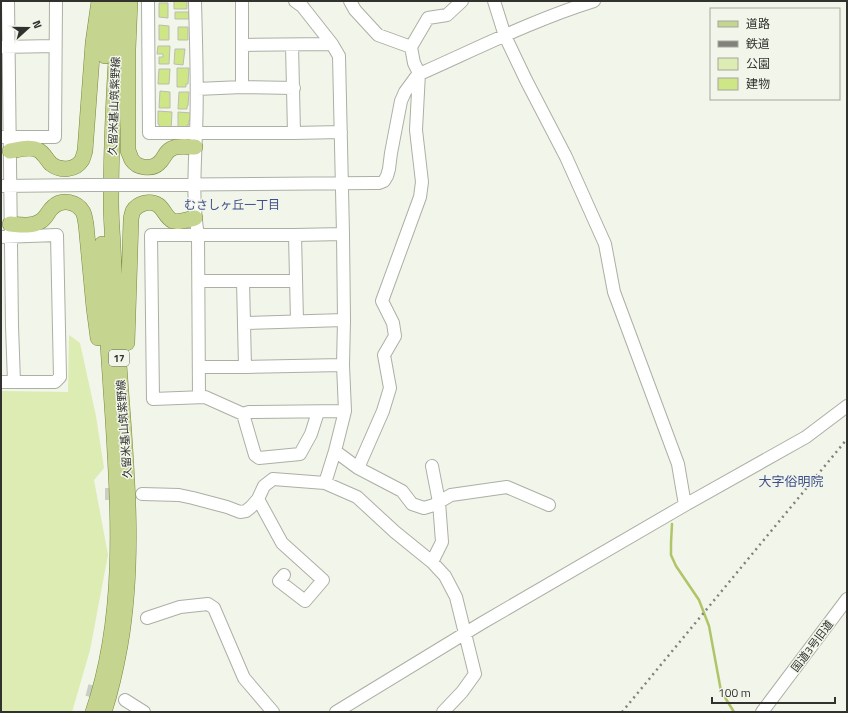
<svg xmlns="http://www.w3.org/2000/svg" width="848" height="713" viewBox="0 0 848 713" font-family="'Titillium Web','Noto Sans JP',sans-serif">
	<rect width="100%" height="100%" fill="#f1f5ea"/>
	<path fill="#dcecb2" d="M69 335 80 343 96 416 104 468 94 480 108 555 90 650 72 712H1V391L68 392Z"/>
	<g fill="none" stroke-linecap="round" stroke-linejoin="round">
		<path stroke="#afc567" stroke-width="2.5" d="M672 524 671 543V555L676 566 699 600 709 626 721 691 734 712"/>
	</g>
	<path fill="#cfe687" stroke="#babdb2" d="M174 1H187V9H174Z
		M159 3H168V18L159 17Z
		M175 12H189V19H175Z
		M159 25 169 26V40H159Z
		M178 27H188V40H178Z
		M158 46H170L169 64H159V57H163V54H157Z
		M175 49H185L183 65 174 64Z
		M177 68H189L188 84H186V87H177Z
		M159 69H170L169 84H158Z
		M160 91 170 92V108H159Z
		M179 92H189L188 106H187V109H178Z
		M158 111 172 112 171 130H159V124H158Z
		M178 112 191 113 190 120H189V125H187V129H178Z"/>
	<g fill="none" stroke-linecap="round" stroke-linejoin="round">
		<path stroke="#cbcec4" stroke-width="12" stroke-dasharray="12 6" stroke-linecap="butt" d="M105 494H142
			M87 690 125 700"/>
		<defs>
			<path id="minor" d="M8 1 12 326 14 382
				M148 1 149 133H294L341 132
				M195 1C196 45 198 88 196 132 195 166 192 201 198 235L199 397
				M242 1V87
				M295 1 302 6 332 44 339 56 343 234 344 320 343 365 345 411 335 451 325 483
				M350 1 355 10 378 35 411 47
				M494 1 505 36 526 80 566 157 605 244 614 292 678 464 685 505
				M242 45 332 44
				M292 45 294 133
				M1 47 55 46
				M197 89 242 87 294 88
				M2 137H55L56 1
				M126 185 372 183H379L384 181 387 176 389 169 391 153 401 101 405 92 419 73 424 72C480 47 536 19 594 1
				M1 186 87 185
				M343 234 295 235H151L153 399 205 397 243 414 249 412 345 411
				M295 235 297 321
				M1 237 57 235 60 377 55 382H1
				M199 281H295
				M243 281 245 367
				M244 323 344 320
				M200 367H245L343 365
				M243 414 255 455 259 458 300 454 311 434 318 412
				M335 451 358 468 402 491 412 504 424 508 434 505 451 495 507 487 549 505
				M358 468 383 411 390 388 384 355 395 336 393 323 382 301 420 197 422 182 416 130 419 73 414 63 411 47 428 18 447 15 462 1
				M142 494 179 495 193 498 227 507 240 512 246 511 251 507 258 499 264 486 273 479 325 483 357 497 395 532 432 562 445 576 456 597 475 674 462 692 443 712
				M258 499 282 543 323 580 305 601 279 581 284 575
				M432 562 442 542 439 502 432 466
				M147 618 180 607 208 604 214 608 244 678 273 712
				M125 700 144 712
				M336 712 482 623 685 505 806 437 847 406
				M762 712 847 599"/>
			<path id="major" d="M130 1 128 49V151C130 154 130 157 132 160 137 168 152 170 159 163 164 159 165 152 171 149 178 145 187 147 195 147
				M105 56 109 1
				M10 151C18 150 30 146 38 150 44 153 46 159 51 164 60 171 75 171 82 160 83 158 84 154 85 151L93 43 99 1
				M10 224C20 225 32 227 41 221 47 217 48 211 53 207 62 198 77 202 83 212 85 216 85 220 86 224L94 308 98 338
				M127 343 131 220C131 217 132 214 133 211 138 203 150 200 158 205 164 209 166 218 173 221 179 223 189 219 195 218
				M93 712C125 618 119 517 113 419 109 361 105 302 102 244
				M104 712C111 691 116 668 120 646 138 543 123 438 117 334 116 305 114 275 113 245 112 230 111 216 111 202 111 135 115 68 120 1"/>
		</defs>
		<use href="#minor" stroke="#abafa4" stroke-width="14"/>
		<use href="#major" stroke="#78883d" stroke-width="16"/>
		<use href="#minor" stroke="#fff" stroke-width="12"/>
		<use href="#major" stroke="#c5d48f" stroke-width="15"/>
		<path stroke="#80827b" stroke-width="2.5" stroke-dasharray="2 4" stroke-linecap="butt" d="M622 712 847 439"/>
		<defs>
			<path id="minor-bridge" d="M87 185H126"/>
		</defs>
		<use href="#minor-bridge" stroke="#abafa4" stroke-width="14" stroke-linecap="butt"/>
		<use href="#minor-bridge" stroke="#fff" stroke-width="12"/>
	</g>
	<g text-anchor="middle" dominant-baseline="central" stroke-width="3" stroke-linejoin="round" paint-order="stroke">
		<rect fill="#f1f5ea" stroke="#6b6c66" stroke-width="1" x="109" y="350" width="20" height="16" rx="3"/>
		<g font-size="10" font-weight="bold" fill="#31322e">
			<text x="119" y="358">17</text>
		</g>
		<g font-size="11" fill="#31322e" stroke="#f1f5ea">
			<text transform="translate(114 106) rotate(-88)">久留米基山筑紫野線</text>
			<text transform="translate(124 429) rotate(-94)">久留米基山筑紫野線</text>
			<text transform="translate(812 646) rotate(-53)">国道3号旧道</text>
		</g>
		<g font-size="12" fill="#3e4f8a" stroke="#f1f5ea">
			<text x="232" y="204">むさしヶ丘一丁目</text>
		</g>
		<g font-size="13" fill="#3e4f8a" stroke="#f1f5ea">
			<text x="791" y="481">大字俗明院</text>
		</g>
	</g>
	<rect width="848" height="713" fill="none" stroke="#31322e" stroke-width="4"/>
	<rect x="710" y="8" width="130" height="92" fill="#f1f5ea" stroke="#a4a79f"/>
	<rect x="718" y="21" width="20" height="6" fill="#c5d48f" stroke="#a4a79f"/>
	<text x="746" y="28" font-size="12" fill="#31322e">道路</text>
	<rect x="718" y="41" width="20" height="6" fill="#80827b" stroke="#a4a79f"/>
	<text x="746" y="48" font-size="12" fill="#31322e">鉄道</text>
	<rect x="718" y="58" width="20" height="12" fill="#dcecb2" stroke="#a4a79f"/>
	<text x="746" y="68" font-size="12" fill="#31322e">公園</text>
	<rect x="718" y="78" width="20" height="12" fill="#cfe687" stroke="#a4a79f"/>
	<text x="746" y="88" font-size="12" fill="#31322e">建物</text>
	<g transform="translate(28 28) rotate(69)" stroke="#f1f5ea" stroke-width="3" paint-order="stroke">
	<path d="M0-3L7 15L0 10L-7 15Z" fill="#31322e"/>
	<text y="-6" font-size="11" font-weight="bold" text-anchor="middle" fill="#31322e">N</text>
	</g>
	<path d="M712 697v6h123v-6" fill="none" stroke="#31322e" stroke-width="2"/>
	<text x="718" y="697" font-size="12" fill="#31322e" stroke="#f1f5ea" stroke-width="3" paint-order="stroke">100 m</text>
</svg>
